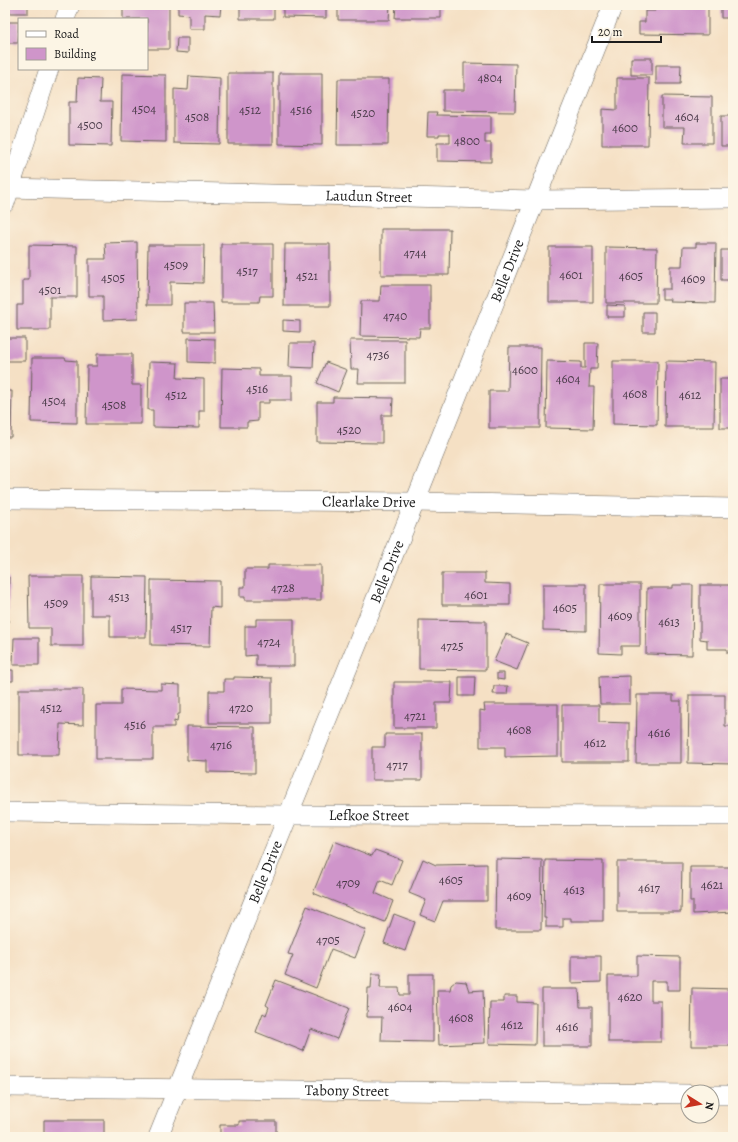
<svg xmlns="http://www.w3.org/2000/svg" width="738" height="1142" viewBox="0 0 738 1142" font-family="Alegreya,serif">
	<rect width="100%" height="100%" fill="#fcf5e5"/>
	<filter id="ink" filterUnits="userSpaceOnUse"><feTurbulence type="fractalNoise" baseFrequency=".025" numOctaves="2"/><feDisplacementMap in="SourceGraphic" scale="8" xChannelSelector="R" yChannelSelector="G"/><feConvolveMatrix kernelMatrix="1 2 1 2 8 2 1 2 1" color-interpolation-filters="sRGB"/></filter>
	<filter id="wash" filterUnits="userSpaceOnUse"><feTurbulence type="fractalNoise" baseFrequency=".012" numOctaves="4" result="noise"/><feDisplacementMap in="SourceGraphic" scale="16" xChannelSelector="R" yChannelSelector="G"/><feGaussianBlur stdDeviation="0.9" result="paint"/><feColorMatrix in="noise" values="0 0 0 0 0 0 0 0 0 0 0 0 0 0 0 0 0 1.4 0 .05"/><feComposite in="paint" operator="in"/></filter>
	<g filter="url(#wash)">
		<rect width="100%" height="100%" fill="#f5e0c4"/>
		<g id="blocks">
			<path fill="#cf95ca" d="M5 5H28V13H5Z
				M123 5H169V49H147V19H123Z
				M178 5H221L220 15 205 14V29H189V15L178 14Z
				M240 5H274V19H240Z
				M283 5H326V18L283 17Z
				M338 5H390L389 20H338Z
				M396 5H454V7L441 6V18H395Z
				M655 5H708V35L639 34V22H645V11H655Z
				M721 5H733V18H721Z
				M5 22H19L18 43H5Z
				M177 38H188V53L176 52Z
				M631 58H652V75H631Z
				M464 63 516 64 515 112 443 111V90H464Z
				M656 65H681L680 84H656Z
				M228 73H273V144H228Z
				M279 73H322V145L279 144Z
				M122 74 166 75V142L121 141Z
				M189 76 220 78 219 144 174 143V89L188 90Z
				M78 78 101 79 100 102H112L111 146 69 145V102H77Z
				M617 78H649L648 145H602V109L617 110Z
				M338 79H389L388 145H337Z
				M662 96 712 97V143H684L685 127H662Z
				M428 112H437L436 115 491 116V134H485V143H491V162L437 161V143H450V134H439V136H427Z
				M721 116H733V146H721Z
				M381 229H450L449 275H381Z
				M137 242 138 319 103 320V296H89V259H106L105 243Z
				M696 243H716L715 303 670 302 671 299H662V289H670V266H682L683 247H696Z
				M221 244H273V296H260L259 302H221Z
				M285 244H330V306H284Z
				M29 245 77 246V297H50V330H17V305H23V280H29Z
				M148 245H204L203 283 170 282V305H147Z
				M549 247H593V302H549Z
				M606 247 657 248 656 303H606Z
				M721 250H733V280H721Z
				M381 285H430V328H420L419 337 360 336 361 301H380Z
				M184 303H213L214 332H184Z
				M607 305 625 306V317H607Z
				M643 312H655V332H643Z
				M283 320 300 321V332L283 331Z
				M6 338H25V361H6Z
				M188 338 215 339V363L188 362Z
				M350 340H405V383H358L359 369H351Z
				M290 343H314L313 368 289 367Z
				M585 343H598L597 369H590L589 387H594L593 429 546 428 547 361 581 362V368H585Z
				M509 347H541L540 428H489V391H508Z
				M97 354H132V385H141V424H86L87 366H97Z
				M32 358H65L66 360 77 361V423L31 422Z
				M613 361H658L657 425 613 424Z
				M666 361 715 362 714 427H665Z
				M149 362 178 363 177 378 204 379V411H199V428L153 427V410H148Z
				M326 362 347 370 338 392 317 383Z
				M222 368 259 369V376H292V400H269V403H258V421L247 422V427H221Z
				M720 379H733V428H720Z
				M5 391H12L11 437H5Z
				M333 397 393 398 392 415H382V443L317 442V402H333Z
				M268 565H321V600H245V597H240V587H245V569H268Z
				M442 573H485V583L510 584V605H442Z
				M28 576H83V646H51V628H29Z
				M91 576 147 577 146 637H110V615H91Z
				M5 577H9L8 634H5Z
				M151 580 220 581V608L211 607 210 646 151 645Z
				M543 584H586V631L543 630Z
				M600 584H640V646H621V654L599 653Z
				M673 585H693L692 655 646 654 647 588H673Z
				M700 585H733V653H727V649H707V640L700 639Z
				M256 619H294V666H256V655L245 656V626H256Z
				M419 620 486 621V670L419 669Z
				M506 634 528 643 517 670 494 661Z
				M14 638H39V665H13Z
				M5 670H13V681H5Z
				M497 673H504V680L497 679Z
				M630 676V704H600L599 677Z
				M234 677 272 678V723H209V691H224V679H234Z
				M459 677H475L474 696H459Z
				M394 682H452L451 703H436V728H394Z
				M161 684 180 685V714H178L177 722 174 721V727H153V759H96V705H121V689L161 690Z
				M494 686H508L507 694H493Z
				M19 689H83V725L60 724 59 755H19Z
				M637 695H673V701H681V763H636Z
				M689 695H725V726H733V764L688 763Z
				M484 704H558V756L505 757V747H480V710L485 711Z
				M562 705H599V722L629 723V762H562Z
				M187 726 255 727V773L207 772V761L187 760Z
				M385 734H422V780H372V747H385Z
				M334 841 372 856 375 850 402 860 392 885 380 880 375 893 393 901 385 922 313 893Z
				M423 859 436 865 487 864V901H443L435 921 420 915 426 900 409 893Z
				M496 859 542 860 541 930H495Z
				M545 860 603 861V921H571V918H563V927H546V918H544Z
				M617 862H682L681 912H617Z
				M690 867H733V912L693 914V901H690Z
				M307 906 366 930 355 958 331 949 316 988 285 975 293 955 288 954Z
				M394 914 415 922 405 951 384 943Z
				M571 956H601V982L571 983Z
				M637 956 680 957V990H667V981H651V1001H661V1042H608V976H637Z
				M372 974H381L380 988H399L400 995H409V974H433V1042L381 1041 382 1017H367L368 988H371Z
				M276 980 349 1008 337 1039 311 1029 303 1051 256 1032 263 1013 266 1015 269 1007 266 1005Z
				M456 981 466 982 469 991 483 990 485 1043 439 1045 437 990H450L451 985Z
				M692 988 733 989V1046H691Z
				M542 989H579L580 1007H592V1046H542Z
				M504 996H517V1002L536 1003 535 1045 489 1044 490 1002H504Z
				M44 1120H104V1137H44Z
				M239 1121H276V1137H220V1125H239Z"/>
		</g>
	</g>
	<g filter="url(#ink)">
		<use href="#blocks" fill-opacity="0" stroke="#686157" stroke-width="1"/>
		<g fill="none" stroke-linecap="round" stroke-linejoin="round">
			<defs>
				<g id="minor">
					<path d="M65 19 70 5"/>
					<path id="s1" d="M5 188 536 200 733 198"/>
					<path d="M5 203 49 69"/>
					<path id="s2" d="M5 499 415 502 733 508"/>
					<path id="s3" d="M5 812 288 815 733 816"/>
					<path id="s4" d="M5 1087 688 1094"/>
					<path d="M712 1095H733"/>
					<path id="s5" d="M158 1137 415 502 613 5"/>
				</g>
			</defs>
			<use href="#minor" stroke="#686157" stroke-width="20"/>
			<use href="#minor" stroke="#fff" stroke-width="19"/>
		</g>
	</g>
	<g text-anchor="middle" dominant-baseline="central" stroke-width="4" stroke-linejoin="round" paint-order="stroke">
		<g font-size="13" fill="#493a48">
			<text x="490" y="77">4804</text>
			<text x="144" y="108">4504</text>
			<text x="250" y="109">4512</text>
			<text x="301" y="109">4516</text>
			<text x="363" y="112">4520</text>
			<text x="197" y="116">4508</text>
			<text x="687" y="116">4604</text>
			<text x="90" y="124">4500</text>
			<text x="625" y="127">4600</text>
			<text x="467" y="140">4800</text>
			<text x="415" y="252">4744</text>
			<text x="176" y="264">4509</text>
			<text x="247" y="270">4517</text>
			<text x="571" y="274">4601</text>
			<text x="307" y="275">4521</text>
			<text x="631" y="275">4605</text>
			<text x="113" y="277">4505</text>
			<text x="693" y="278">4609</text>
			<text x="50" y="289">4501</text>
			<text x="395" y="315">4740</text>
			<text x="378" y="354">4736</text>
			<text x="525" y="369">4600</text>
			<text x="568" y="378">4604</text>
			<text x="257" y="388">4516</text>
			<text x="635" y="393">4608</text>
			<text x="176" y="394">4512</text>
			<text x="690" y="394">4612</text>
			<text x="54" y="400">4504</text>
			<text x="114" y="404">4508</text>
			<text x="349" y="429">4520</text>
			<text x="283" y="587">4728</text>
			<text x="476" y="594">4601</text>
			<text x="119" y="596">4513</text>
			<text x="56" y="602">4509</text>
			<text x="565" y="607">4605</text>
			<text x="620" y="615">4609</text>
			<text x="669" y="621">4613</text>
			<text x="181" y="627">4517</text>
			<text x="269" y="641">4724</text>
			<text x="452" y="645">4725</text>
			<text x="51" y="707">4512</text>
			<text x="241" y="707">4720</text>
			<text x="415" y="715">4721</text>
			<text x="135" y="724">4516</text>
			<text x="519" y="729">4608</text>
			<text x="659" y="732">4616</text>
			<text x="595" y="742">4612</text>
			<text x="221" y="744">4716</text>
			<text x="397" y="764">4717</text>
			<text x="451" y="879">4605</text>
			<text x="348" y="882">4709</text>
			<text x="712" y="884">4621</text>
			<text x="649" y="887">4617</text>
			<text x="574" y="889">4613</text>
			<text x="519" y="895">4609</text>
			<text x="328" y="939">4705</text>
			<text x="630" y="996">4620</text>
			<text x="400" y="1006">4604</text>
			<text x="461" y="1017">4608</text>
			<text x="512" y="1024">4612</text>
			<text x="567" y="1026">4616</text>
		</g>
		<g font-size="15" fill="#1c1c1c" stroke="#fcf5e5">
			<text stroke="none"><textPath href="#s1" startOffset="364">Laudun Street</textPath></text>
			<text stroke="none"><textPath href="#s5" startOffset="934">Belle Drive</textPath></text>
			<text stroke="none"><textPath href="#s2" startOffset="364">Clearlake Drive</textPath></text>
			<text stroke="none"><textPath href="#s5" startOffset="610">Belle Drive</textPath></text>
			<text stroke="none"><textPath href="#s3" startOffset="364">Lefkoe Street</textPath></text>
			<text stroke="none"><textPath href="#s5" startOffset="286">Belle Drive</textPath></text>
			<text stroke="none"><textPath href="#s4" startOffset="342">Tabony Street</textPath></text>
		</g>
	</g>
	<rect width="738" height="1142" fill="none" stroke="#fcf5e5" stroke-width="20"/>
	<rect x="18" y="18" width="130" height="52" fill="#fcf5e5" stroke="#a29e95"/>
	<rect x="26" y="31" width="20" height="6" fill="#ffffff" stroke="#a29e95"/>
	<text x="54" y="38" font-size="12" fill="#1c1c1c">Road</text>
	<rect x="26" y="48" width="20" height="12" fill="#cf95ca" stroke="#a29e95"/>
	<text x="54" y="58" font-size="12" fill="#1c1c1c">Building</text>
	<g transform="translate(700 1104) rotate(101)"><circle r="19" fill="#fcf5e5" stroke="#a29e95"/>
	<path d="M0-3L7 15L0 10L-7 15Z" fill="#c8321e"/>
	<text y="-6" font-size="11" font-weight="bold" text-anchor="middle" fill="#1c1c1c">N</text>
	</g>
	<path d="M592 36v6h69v-6" fill="none" stroke="#1c1c1c" stroke-width="2"/>
	<text x="598" y="36" font-size="12" fill="#1c1c1c" stroke="#fcf5e5" stroke-width="3" paint-order="stroke">20 m</text>
</svg>
